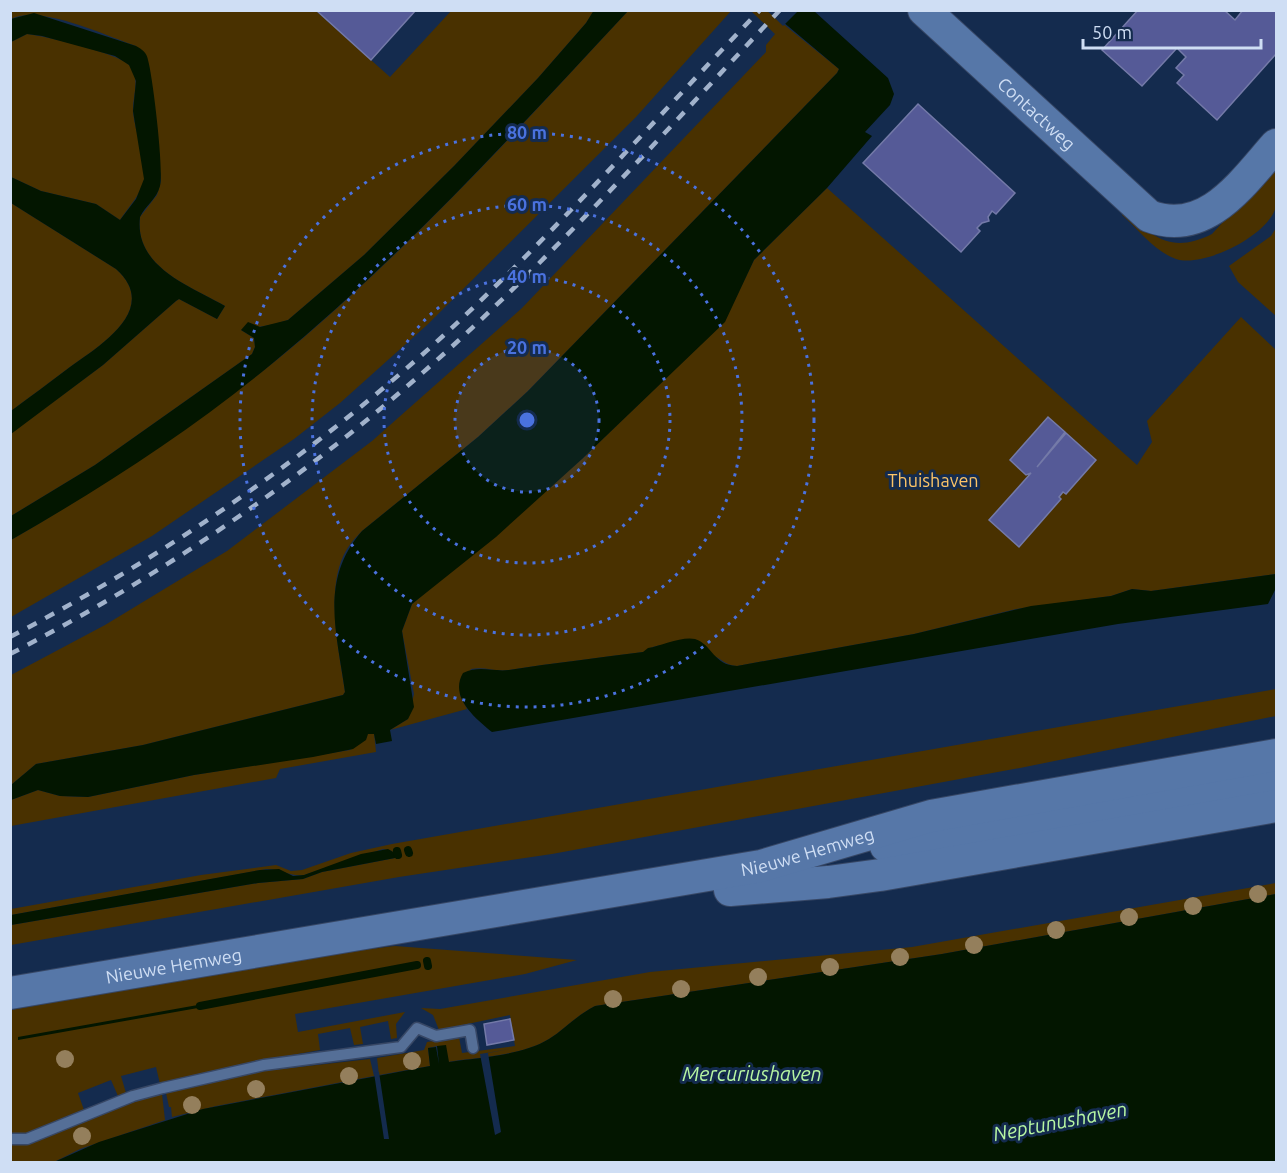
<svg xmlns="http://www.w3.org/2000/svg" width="1287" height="1173" viewBox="0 0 1287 1173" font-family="Ubuntu,sans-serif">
	<rect width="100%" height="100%" fill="#142b4e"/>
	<path fill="#493100" d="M11 11H316L390 77 451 11H594L586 23 538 78 454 166 364 255 288 320 275 324 241 330 254 338 255 347 252 354 95 465 11 516 10 434 103 365 176 301 179 299 217 319 225 306C190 286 134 267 140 217L157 195 161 181 154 105 136 46C106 36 40 4 11 19Z
		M628 11H731L636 117 427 325 340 403 294 439 152 536 11 617V540C112 481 212 415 302 339 419 239 524 123 628 11Z
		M751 11H767L839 69 837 73 528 391 478 437 362 531C357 536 351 542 347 549 324 586 339 651 345 692L343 695 143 745 36 764 11 785V675L105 625 227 551 372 441 522 308 766 52V45L775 34Z
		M27 34C45 36 116 53 128 64 142 77 132 96 133 112 135 134 148 159 144 180 141 195 128 207 120 220L96 204 41 191 11 177V42Z
		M1276 164C1276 176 1279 193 1276 206 1270 235 1204 268 1176 259 1155 252 1138 229 1122 215L1124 210C1153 238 1172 254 1212 234Z
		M827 188 1137 465 1152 442 1147 421 1241 317 1276 350V574L1151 591 1132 589 1111 596 1016 609 914 634 737 666C725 665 722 659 712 655 694 647 659 638 644 652 598 658 553 663 509 670 496 672 484 666 471 669L460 695 467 709 390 730 408 719 414 694 402 631 412 604 582 459 724 322 754 260Z
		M11 203 116 269C161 309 99 346 70 367 50 382 30 397 11 411Z
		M1276 228V316L1238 282 1229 266 1271 236Z
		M1276 689V716L1020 768 552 854 399 877 11 945V925L258 883 303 879 322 872 395 858 392 851 383 849 304 875C290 877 281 869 267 869L11 915V909L201 875 276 865 291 871 302 870 351 853 392 844Z
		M374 733 376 752 280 769 276 778 11 826V800L38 790 60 796 88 797 194 775 350 750 366 739 367 734Z
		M1276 883V894L942 954 595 1006C577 1015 565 1029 549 1039 521 1056 480 1057 448 1062L437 1046 428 1048 430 1066 379 1075 377 1058 424 1050 427 1042 459 1037 462 1053 515 1046 510 1015 439 1030 433 1015 421 1008 440 1009 650 972 912 947Z
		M395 946 577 960 525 974 295 1014 298 1032 405 1012 396 1024 397 1038 391 1039 388 1021 360 1027 363 1044 354 1045 350 1028 318 1034 320 1050 253 1062 160 1084 156 1067 121 1076 126 1093 118 1096 111 1080 78 1093 84 1110 24 1134H11V1010L321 955Z
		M370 1059 374 1076 216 1106 172 1117 171 1107H169L166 1093 264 1071Z
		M162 1094 165 1120 80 1149 54 1162H11L10 1145 29 1143 127 1104Z"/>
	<path fill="#031600" d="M594 10 628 11C515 132 402 257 274 362 193 429 102 488 11 540V516L95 465 252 354 255 347 254 338 241 330 248 322 260 327 288 320 364 255 454 166 538 78 586 23Z
		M770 11H814L888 78 894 94 890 105 865 132 872 136 827 188 754 260 725 322 582 459 496 537 412 604 402 631 414 707 408 719 390 730 392 741 376 744 374 734H368L366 740 353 749 313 757 194 775 88 797 60 796 38 790 11 800V785L36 764 143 745 343 695 345 692C337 633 319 580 362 531L478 437 528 391 837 73 839 69Z
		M34 13 136 46C142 49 147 53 148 60 153 78 164 171 160 186 157 199 145 206 140 217 134 267 190 286 225 306L217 319 179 299 176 301 103 365 11 434V411C30 397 50 382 70 367 99 346 161 309 116 269L11 203V177L41 191 96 204 120 220 136 199 144 179 133 111 136 81 129 65 115 56 42 36 27 34 11 42V19Z
		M1276 574V588L1268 604 1118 624 492 732C475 718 449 697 463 673 480 665 492 672 509 670 553 663 598 658 643 652L648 648C661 646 682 636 695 639 713 645 713 665 737 666L914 634 1031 606 1111 596 1132 589 1151 591Z
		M388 849 395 853V858L322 872 303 879 258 883 11 925V915L260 870 279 869 293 876 304 875 361 854Z
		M1276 894V1162H54L99 1142 203 1109 430 1066 428 1048 436 1047 439 1064 437 1046 446 1045 449 1062C480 1057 521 1056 549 1039 565 1029 577 1015 595 1006L942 954Z
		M209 1003V1006L18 1040V1037Z"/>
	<path fill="#142b4e" d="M767 10H798V11L783 26Z
		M510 1049 488 1053 501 1132 495 1135 480 1054Z
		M379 1072 389 1139H384L374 1073Z"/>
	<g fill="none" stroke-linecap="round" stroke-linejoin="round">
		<path stroke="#031600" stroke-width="8" d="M408 850 409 853
			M397 851 398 855
			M427 961 428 966
			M200 1006 417 965"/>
	</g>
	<path fill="#555a97" stroke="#747aa8" stroke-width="1.5" d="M316 10H416L371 60Z
		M1138 10H1224L1235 20 1243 10H1276V54L1217 120 1177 83 1184 75 1176 68 1186 57 1177 48 1142 86 1102 50Z
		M918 104 1015 193 996 214 992 211 988 217 989 221 982 223 977 228 980 231 961 252 863 163Z
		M1048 417 1065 432 1037 467 1066 433 1096 460 1066 494 1063 492 1059 497 1061 499 1019 547 989 520 1031 473 1026 475 1010 460Z
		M510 1019 514 1040 487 1045 484 1024Z"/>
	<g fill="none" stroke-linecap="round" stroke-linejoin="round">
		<defs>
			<path id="lane" d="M10 1139H27L133 1096 163 1088 264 1065 401 1047 417 1028 436 1036 470 1030 473 1048"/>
			<g id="secondary">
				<path id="s1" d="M924 10 1149 216C1206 238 1243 182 1276 145"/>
				<path d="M886 846 1276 781"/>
				<path d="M730 890 828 882 880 875 1276 806"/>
				<path id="s2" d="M10 993 761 866 931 816 1276 755"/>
			</g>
		</defs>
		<use href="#lane" stroke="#374765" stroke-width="13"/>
		<use href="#secondary" stroke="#374765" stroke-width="34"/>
		<use href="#lane" stroke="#556f97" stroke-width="10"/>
		<use href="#secondary" stroke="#5677a8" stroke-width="32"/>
		<path stroke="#a1b2cb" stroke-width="4.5" stroke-dasharray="10 10" stroke-linecap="butt" d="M10 637C167 555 312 455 443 336 555 233 655 119 760 10
			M10 654C173 570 323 465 458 341 571 237 674 122 780 10"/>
	</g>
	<g fill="#947f5c">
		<circle cx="1258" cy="894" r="9"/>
		<circle cx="1193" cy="906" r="9"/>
		<circle cx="1129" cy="917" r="9"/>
		<circle cx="1056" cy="930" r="9"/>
		<circle cx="974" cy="945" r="9"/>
		<circle cx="900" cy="957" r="9"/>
		<circle cx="830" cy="967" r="9"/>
		<circle cx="758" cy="977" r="9"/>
		<circle cx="681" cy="989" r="9"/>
		<circle cx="613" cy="999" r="9"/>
		<circle cx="65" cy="1059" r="9"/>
		<circle cx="412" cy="1061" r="9"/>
		<circle cx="349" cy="1076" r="9"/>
		<circle cx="256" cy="1089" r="9"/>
		<circle cx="192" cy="1105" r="9"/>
		<circle cx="82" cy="1136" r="9"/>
	</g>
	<circle cx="527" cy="420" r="72" fill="#4a72df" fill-opacity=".12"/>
	<g fill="none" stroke="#4a72df" stroke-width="3" stroke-dasharray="3 6">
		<circle cx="527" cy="420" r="72"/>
		<circle cx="527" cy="420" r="143"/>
		<circle cx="527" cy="420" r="215"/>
		<circle cx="527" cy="420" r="287"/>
	</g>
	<g text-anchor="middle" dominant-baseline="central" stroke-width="6" stroke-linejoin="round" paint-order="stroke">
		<g font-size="18" fill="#cfdef4" stroke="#142b4e">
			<text stroke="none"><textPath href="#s1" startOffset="153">Contactweg</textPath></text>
			<text stroke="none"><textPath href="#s2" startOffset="810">Nieuwe Hemweg</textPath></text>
			<text stroke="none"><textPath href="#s2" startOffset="166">Nieuwe Hemweg</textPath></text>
		</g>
		<g font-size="18" fill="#fcc467" stroke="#142b4e">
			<text x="933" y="480">Thuishaven</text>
		</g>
		<g font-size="20" font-style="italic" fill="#b7f6a3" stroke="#142b4e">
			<text x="752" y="1073">Mercuriushaven</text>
			<text transform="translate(1060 1121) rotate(-11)">Neptunushaven</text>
		</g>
	</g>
	<circle cx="527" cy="420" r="9" fill="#4a72df" stroke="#142b4e" stroke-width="3"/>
	<g font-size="18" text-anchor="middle" font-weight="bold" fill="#4a72df" stroke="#142b4e" stroke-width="6" stroke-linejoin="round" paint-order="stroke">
		<text x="527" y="139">80 m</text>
		<text x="527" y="211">60 m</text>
		<text x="527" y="283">40 m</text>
		<text x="527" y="354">20 m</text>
	</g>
	<rect width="1287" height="1173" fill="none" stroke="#cfdef4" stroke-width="24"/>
	<path d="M1083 39v9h178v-9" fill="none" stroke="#cfdef4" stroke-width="3"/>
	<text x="1092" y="39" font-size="18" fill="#cfdef4" stroke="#142b4e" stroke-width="4.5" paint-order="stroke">50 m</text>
</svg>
